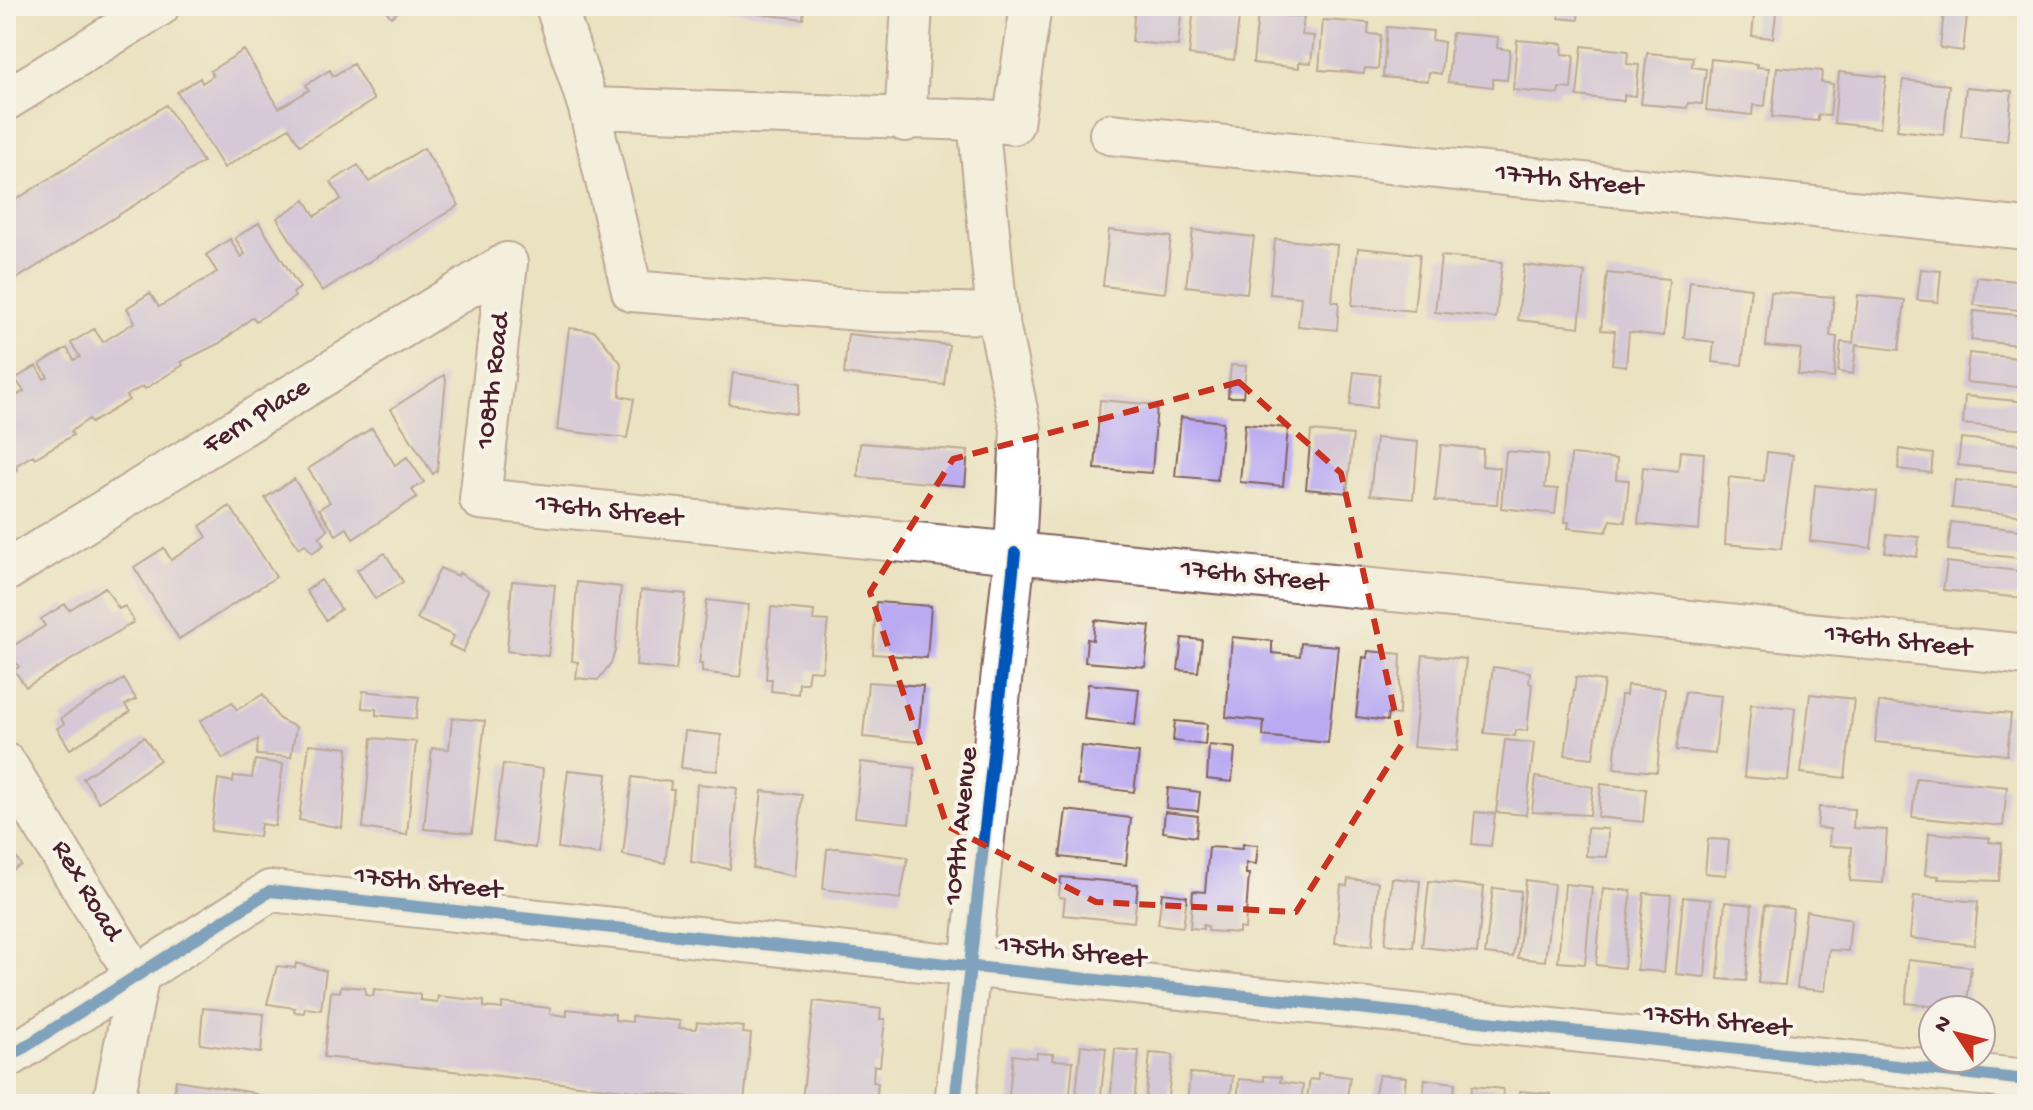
<svg xmlns="http://www.w3.org/2000/svg" width="2033" height="1110" viewBox="0 0 2033 1110" font-family="'Gochi Hand',sans-serif">
	<rect width="100%" height="100%" fill="#f7f3e8"/>
	<filter id="ink" filterUnits="userSpaceOnUse"><feTurbulence type="fractalNoise" baseFrequency=".0125" numOctaves="2"/><feDisplacementMap in="SourceGraphic" scale="16" xChannelSelector="R" yChannelSelector="G"/><feConvolveMatrix kernelMatrix="1 2 1 2 8 2 1 2 1" color-interpolation-filters="sRGB"/></filter>
	<filter id="wash" filterUnits="userSpaceOnUse"><feTurbulence type="fractalNoise" baseFrequency=".006" numOctaves="4" result="noise"/><feDisplacementMap in="SourceGraphic" scale="32" xChannelSelector="R" yChannelSelector="G"/><feGaussianBlur stdDeviation="1.8" result="paint"/><feColorMatrix in="noise" values="0 0 0 0 0 0 0 0 0 0 0 0 0 0 0 0 0 1.4 0 .05"/><feComposite in="paint" operator="in"/></filter>
	<g filter="url(#wash)">
		<rect width="100%" height="100%" fill="#ebe2c1"/>
		<g id="blocks">
			<path fill="#baaaf2" d="M383 6H406L391 17Z
				M689 6H804L803 19Z
				M1135 6H1182L1178 46 1132 42Z
				M1194 6 1240 10 1234 60 1189 55Z
				M1560 6H1579L1578 20 1559 18Z
				M1755 6H1777L1773 38 1752 36Z
				M1944 12 1967 15 1963 51 1940 48Z
				M1258 13 1304 17 1302 35 1314 36 1311 63 1299 62V68L1253 63Z
				M1323 20 1369 23 1368 34 1381 35 1378 69 1365 68 1364 73 1319 70Z
				M1387 27 1433 31 1432 40 1444 42 1441 74 1429 72 1428 81 1383 77Z
				M1452 33 1498 37 1497 48 1510 50 1507 80 1493 79V87L1448 82Z
				M1517 40 1563 44 1562 54 1574 55 1571 89 1559 88 1558 94 1513 90Z
				M1582 46 1628 51 1627 64 1639 65 1636 96 1624 95V101L1577 96Z
				M244 50 279 108 309 90 306 85 330 70 333 76 353 64 374 100 300 145 289 128 224 168 177 92 200 78 202 83 213 76 210 71Z
				M1647 53 1693 57 1692 67 1706 69 1702 104 1688 103 1687 108 1641 104Z
				M1711 59 1758 64 1757 67 1769 68 1765 106 1753 105 1752 115 1706 110Z
				M1777 67 1822 71 1821 82 1833 84 1830 116 1818 115V121L1772 117Z
				M1839 72 1886 77 1880 128 1834 123Z
				M1903 80 1949 85 1944 135 1897 130Z
				M1966 87 2012 91 2007 141 1961 137Z
				M166 105 203 162 10 283 6 277V206Z
				M424 148 459 205 322 291 277 218 305 200 315 216 341 199 331 182 358 165 369 182Z
				M259 223 300 288 293 293 295 297 256 321 253 317 220 343 181 362 183 365 145 389 143 386 126 396 129 400 91 423 89 419 71 431 73 435 35 458 33 455 15 466 18 470 6 477V384L10 382 18 395 24 391 15 379 36 366 44 379 48 377 40 364 67 348 74 360 80 357 71 343 94 329 103 342 135 322 127 308 150 293 159 307 217 272 206 255 230 239 241 257 245 254 235 238Z
				M1109 230 1171 237 1165 293 1103 286Z
				M1193 230 1254 237 1247 293 1186 286Z
				M1275 239 1337 245 1332 302H1339L1337 330 1298 326 1301 297 1270 294Z
				M1358 248 1420 254 1414 311 1352 305Z
				M1441 256 1502 262 1496 318 1435 312Z
				M1524 265 1585 272 1579 327 1518 320Z
				M1921 269 1941 271 1938 302 1917 300Z
				M1607 273 1669 279 1664 336 1629 332 1626 366 1612 364 1615 331 1601 330Z
				M1977 277 2027 282V311L1974 305Z
				M1690 281 1751 288 1742 365 1712 362 1714 342 1684 338Z
				M1771 292 1834 297 1830 336 1837 337 1834 378 1798 375 1801 349 1766 346Z
				M1858 295 1905 300 1899 350 1856 345 1853 374 1838 372 1841 342 1853 343Z
				M1974 311 2027 316V346L1971 340Z
				M569 328 595 331 621 363 620 396 634 399 627 438 557 430Z
				M848 334 949 345 944 385 844 374Z
				M1969 353 2027 359V388L1966 382Z
				M1231 365 1246 366 1243 397H1228Z
				M1354 372 1380 375 1376 408 1350 405Z
				M733 373 801 383 796 414 729 404Z
				M444 375 446 380 437 471 433 474 391 409Z
				M1965 396 2027 402V430L1963 424Z
				M1100 400 1157 405 1152 473 1095 469Z
				M1181 417 1223 422 1217 480 1175 476Z
				M1245 424 1288 428 1283 486 1240 482Z
				M372 428 395 465 407 457 424 482 412 490 417 497 353 539 347 528 336 535 319 509 330 502 308 469Z
				M1311 431 1353 435 1347 493 1306 489Z
				M1376 438 1418 442 1413 499 1370 495Z
				M1961 438 2027 445V473L1958 465Z
				M860 443 968 451 965 486 858 477Z
				M1441 445 1483 449 1482 466 1500 468 1497 504 1435 501Z
				M1900 449 1933 454 1931 473 1898 469Z
				M1506 451 1548 455 1545 488 1558 489 1555 514 1501 508Z
				M1680 451 1704 453 1699 530 1638 524 1643 467 1678 471Z
				M1767 452 1793 455 1781 549 1725 544 1729 477 1764 481Z
				M1571 455 1617 459 1616 479 1629 480 1625 522 1611 520 1606 532 1568 528 1569 522H1565Z
				M294 479 328 530 319 537 324 545 312 553 305 544 299 548 265 498Z
				M1955 480 2027 487V516L1952 508Z
				M1815 485 1877 492 1871 548 1810 541Z
				M230 506 276 577 179 639 134 567 164 548 171 560 207 537 200 526Z
				M1951 522 2027 531 2025 559 1948 550Z
				M1887 534 1919 537 1917 557 1885 552Z
				M385 553 403 582 375 599 357 570Z
				M1947 562 2025 572 2022 598 1943 590Z
				M440 568 458 576 459 573 490 591 463 652 449 645 454 636 417 619Z
				M321 580 341 609 326 620 306 591Z
				M512 581 555 585 548 656 507 651Z
				M577 582 621 587 615 651 611 663 598 680 576 678 578 662 572 661Z
				M105 587 119 609 125 606 134 622 26 687 14 670 19 667 8 649 45 626 41 619 65 604 69 610Z
				M641 590 686 594 676 670 636 666Z
				M707 600 749 605 740 677 702 672V664H699Z
				M876 602 931 606 927 658 873 654Z
				M771 607 814 611 813 620 828 621 822 671 809 670 807 683H799L798 694 771 691 772 679H766Z
				M1095 620 1150 626 1145 667 1085 662 1087 639 1093 640Z
				M1232 637 1272 641V653L1300 656 1301 643 1338 646 1328 743 1263 736 1264 721 1226 717Z
				M1182 638 1202 640 1198 672 1178 670Z
				M1368 651 1401 654 1399 715 1388 714 1387 721 1356 717 1363 657 1367 658Z
				M1423 655 1466 659 1457 751 1413 747Z
				M1493 667 1530 672 1529 683 1532 684 1527 731 1516 730 1515 736 1484 733Z
				M1576 677 1604 681 1593 758 1565 755Z
				M124 679 136 699 125 705 130 712 70 749 57 728 64 724 61 718Z
				M868 682 923 686 918 742 863 737Z
				M1088 684 1139 689 1135 725 1084 719Z
				M1627 685 1665 688 1657 772 1614 768 1621 695H1626Z
				M363 691 419 697 416 719 376 715V709L362 708Z
				M1685 692 1721 696 1715 754 1676 750Z
				M263 694 279 719 296 727 291 757 257 755 258 739 223 759 200 721 232 702 237 710Z
				M1810 694 1854 699 1845 778 1801 773Z
				M1879 702 2011 714 2007 755 1875 742Z
				M1751 704 1795 708 1788 781 1744 777Z
				M452 718 485 721 472 833 424 829 432 748 449 749Z
				M1175 721 1207 724 1205 745 1173 741Z
				M685 731 721 735 717 771 681 768Z
				M144 737 160 760 99 802 83 778Z
				M372 738 416 742 407 835 363 828Z
				M1505 740 1534 743 1526 815 1496 812Z
				M309 744 348 748 342 828 299 820Z
				M1209 745 1235 748 1232 782 1207 779Z
				M1081 746 1139 753 1134 792 1077 785Z
				M255 760 283 764 275 826 261 824 259 837 211 831 218 779 233 782 234 776 252 778Z
				M861 762 915 768 909 823 855 817Z
				M503 764 543 769 535 848 493 841Z
				M568 770 607 774 600 855 558 848Z
				M632 777 671 782 670 790H674L665 863 623 855Z
				M1536 777 1593 787 1590 815 1532 812Z
				M1916 778 2007 787 2003 826 1912 817Z
				M697 784 737 788 730 869 691 862Z
				M1601 784 1646 789 1643 822 1598 817Z
				M1168 788 1200 792 1198 811 1166 808Z
				M762 791 802 795 795 876 753 868Z
				M1819 807 1854 809 1853 828 1887 830 1883 883 1850 881 1852 847 1829 846 1830 829 1817 828Z
				M1066 810 1131 818 1126 865 1060 857Z
				M1165 812 1198 816 1196 837 1163 832Z
				M1475 812 1495 814 1491 846 1472 844Z
				M1587 828 1608 829 1607 857 1586 856Z
				M1929 833 1990 838 1989 842 2002 843 1999 881 1938 879 1939 876 1925 875Z
				M1708 839 1729 840 1726 875 1705 873Z
				M6 842 21 865 6 874Z
				M1243 844 1258 845 1256 864 1246 863V874H1249L1245 929 1239 928V933L1208 931V926L1203 925V929L1190 928 1193 891 1205 892 1209 847 1242 849Z
				M836 848 908 857 900 899 823 889 827 849Z
				M1061 877 1138 884 1134 922 1063 915 1065 898 1059 897Z
				M1392 878 1420 881 1413 947 1385 944Z
				M1348 879 1378 882 1372 946 1335 943 1341 885 1347 886Z
				M1526 880 1554 884 1545 961 1518 958Z
				M1429 881 1484 887 1477 953 1422 947Z
				M1565 884 1592 887 1585 964 1558 962Z
				M1493 888 1521 891 1513 957 1485 954Z
				M1603 888 1631 891 1624 968 1596 965Z
				M1162 893 1187 896 1183 927 1158 924Z
				M1644 893 1671 895 1664 972 1637 970Z
				M1914 896 1978 902 1974 945 1910 938Z
				M1683 897 1711 900 1705 977 1676 974Z
				M1725 902 1752 905 1746 981 1718 979Z
				M1765 905 1793 909 1785 985 1758 983Z
				M1806 911 1851 919 1848 951 1829 950 1825 991 1797 988Z
				M1908 960 1971 967 1966 1010 1906 1003Z
				M296 963 326 971 321 1010 305 1008 304 1013 294 1012 295 1008 267 1004 277 966 295 968Z
				M341 986 365 988V995L373 996 374 989 420 994V1000L429 1001 437 1002 438 996 484 1001V1007L502 1009V1003L550 1008V1014L559 1015 567 1016V1009L615 1014V1020L632 1022V1016L680 1021 679 1028 696 1029 697 1022 744 1027 743 1033 751 1034 744 1103 324 1057 331 991 340 992Z
				M814 1001 881 1009 880 1019H885L880 1066H874L873 1082 878 1083 876 1104 802 1099Z
				M203 1008 264 1014 261 1053 200 1044Z
				M1081 1045 1106 1048 1100 1104H1075Z
				M1115 1049 1139 1051 1134 1104H1110Z
				M1037 1053 1053 1054 1052 1060 1073 1061 1069 1104H1008L1013 1055 1036 1058Z
				M1150 1053 1173 1055 1167 1104H1145Z
				M1190 1073 1233 1076 1230 1104H1187Z
				M1318 1073 1350 1077 1346 1104H1306L1310 1079 1318 1080Z
				M1379 1075 1406 1077 1403 1104H1372Z
				M1264 1076 1281 1077 1280 1082 1303 1085 1301 1104H1237L1239 1079 1264 1081Z
				M1425 1079 1455 1083 1453 1104H1422Z
				M176 1080 249 1092 264 1097 263 1104H178L179 1100 173 1098Z
				M1472 1086 1503 1089 1502 1104H1470Z
				M1520 1091 1551 1094 1550 1104H1519Z"/>
		</g>
	</g>
	<g filter="url(#ink)">
		<use href="#blocks" fill-opacity="0" stroke="#826360" stroke-width="2"/>
		<g fill="none" stroke-linecap="round" stroke-linejoin="round">
			<defs>
				<path id="minor" d="M556 6 589 108 978 120 997 314 1021 429 1015 553 955 1104
					M6 100 159 6
					M589 108 632 291 872 311 997 314
					M978 120 1013 124 1031 6
					M905 121 912 6
					M1110 134 2027 229
					M507 263 480 499 2027 655
					M6 571 507 263
					M6 764 138 979
					M6 1059 270 891 2027 1080
					M113 1104 138 979"/>
			</defs>
			<use href="#minor" stroke="#826360" stroke-width="44"/>
			<use href="#minor" stroke="#fff" stroke-width="40"/>
			<defs>
				<path id="cycleway" d="M6 1059 270 891 2027 1080
					M955 1104 1015 553"/>
			</defs>
			<use href="#cycleway" stroke="#f7f3e8" stroke-width="17"/>
			<use href="#cycleway" stroke="#0057b8" stroke-width="12"/>
		</g>
	</g>
	<path d="M0 0H2033V1110H0ZM1239 382 1341 473 1402 744 1296 912 1096 902 947 826 870 592 953 459Z" fill="#ebe2c1" fill-opacity=".55" fill-rule="evenodd"/>
	<path fill="none" stroke="#c8321e" stroke-width="6" stroke-dasharray="16 10" stroke-linejoin="round" d="M1239 382 1341 473 1402 744 1296 912 1096 902 947 826 870 592 953 459Z"/>
	<g text-anchor="middle" dominant-baseline="central" stroke-width="8" stroke-linejoin="round" paint-order="stroke">
		<g font-size="28" fill="#4a1f2b" stroke="#f7f3e8">
			<text transform="translate(1569 181) rotate(6)">177th Street</text>
			<text transform="translate(494 381) rotate(-83)">108th Road</text>
			<text transform="translate(257 417) rotate(-32)">Fern Place</text>
			<text transform="translate(609 512) rotate(6)">176th Street</text>
			<text transform="translate(1254 577) rotate(6)">176th Street</text>
			<text transform="translate(1898 642) rotate(6)">176th Street</text>
			<text transform="translate(962 826) rotate(-84)">109th Avenue</text>
			<text transform="translate(428 884) rotate(6)">175th Street</text>
			<text transform="translate(86 891) rotate(59)">Rex Road</text>
			<text transform="translate(1072 953) rotate(6)">175th Street</text>
			<text transform="translate(1717 1022) rotate(6)">175th Street</text>
		</g>
	</g>
	<rect width="2033" height="1110" fill="none" stroke="#f7f3e8" stroke-width="32"/>
	<g transform="translate(1957 1034) rotate(305)"><circle r="38" fill="#f7f3e8" stroke="#b29e9c" stroke-width="2"/>
	<path d="M0-6L14 30L0 20L-14 30Z" fill="#c8321e"/>
	<text y="-12" font-size="22" font-weight="bold" text-anchor="middle" fill="#4a1f2b">N</text>
	</g>
</svg>
